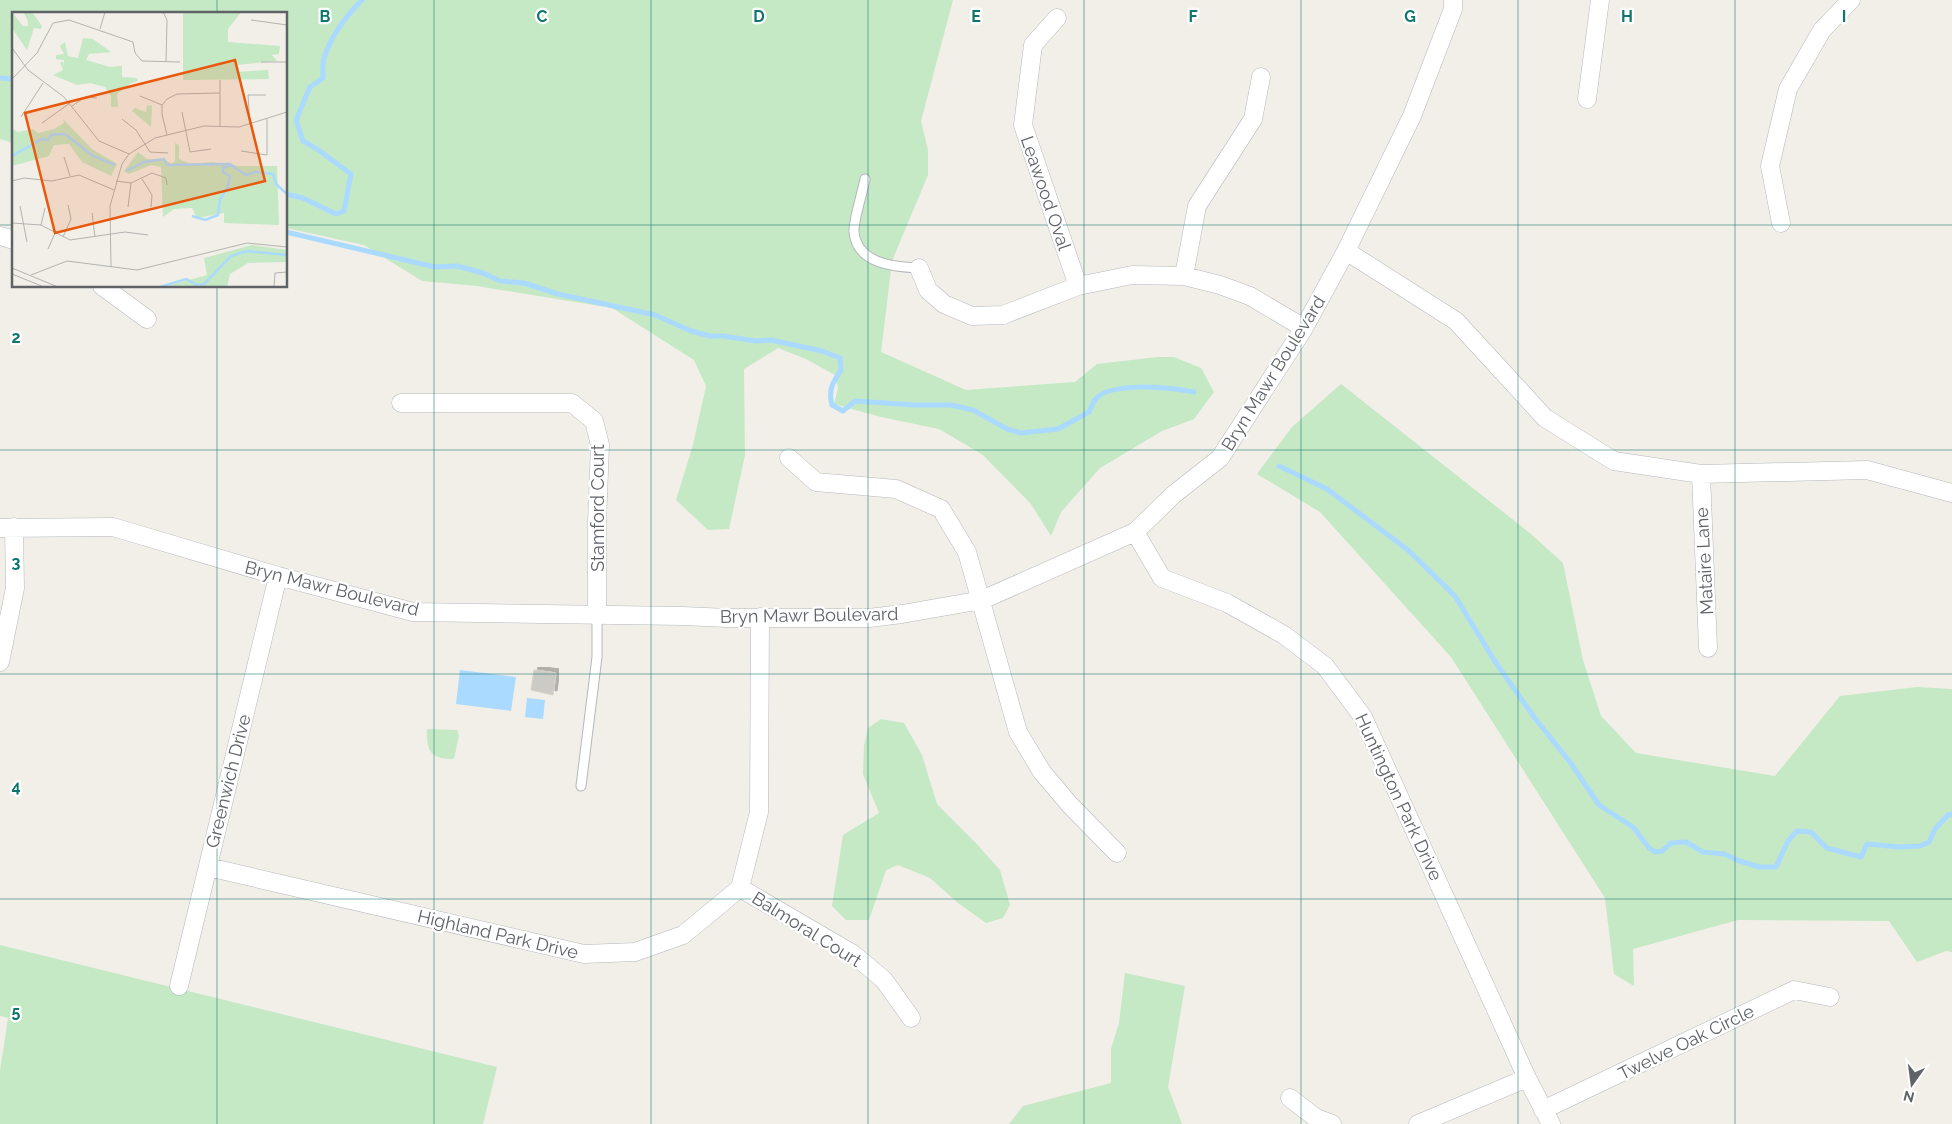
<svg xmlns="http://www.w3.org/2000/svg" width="1952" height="1124" viewBox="0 0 1952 1124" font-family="Raleway,sans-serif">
	<defs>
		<filter id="shadow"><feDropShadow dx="4" dy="-4" stdDeviation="0" flood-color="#0004"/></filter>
	</defs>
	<rect width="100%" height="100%" fill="#f1efe8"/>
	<path fill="#c5e8c5" d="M0 0H953L921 121 928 150V175L892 261 881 352 966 390 1075 382 1097 364 1158 357H1174L1201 368 1214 392 1194 419 1162 431 1100 468 1061 512 1051 536 1031 504 983 455 939 429 881 417 834 404 838 388 835 375 806 359 778 348 744 369 745 455 729 529 708 530 676 500 693 445 706 386 694 360 612 308 477 286 422 281 364 245 286 228V14H14V143L0 139Z
		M1341 384 1531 534 1563 563 1583 660 1601 716 1636 753 1775 776 1840 696 1917 687 1952 689V952L1946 951 1917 962 1889 921 1738 920 1633 949 1634 986 1614 974 1605 898 1451 657 1320 512 1257 474 1292 427Z
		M881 719 904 723 922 755 937 804 975 842 1000 870 1010 905 1003 918 986 923 958 903 930 878 898 865 886 870 869 920H846L832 906 843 835 879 813 863 774 864 746 868 728Z
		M427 729 457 730 459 736 454 759C431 760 426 751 427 729Z
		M0 945 497 1067 483 1124H0V1071L8 1018 0 1016Z
		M1125 973 1185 986 1168 1087 1182 1124H1009L1023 1106 1111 1083V1049L1119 1023Z"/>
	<path fill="#aadaff" d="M460 670 516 677 511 711 456 704Z
		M527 698 545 700 543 719 525 717Z"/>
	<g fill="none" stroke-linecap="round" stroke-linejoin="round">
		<path stroke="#aadaff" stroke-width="5" d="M0 78 14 79
			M286 194 303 198 336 214 344 211 351 174 317 149 303 141 296 120 310 87 323 78C323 72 322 64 324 58 331 36 346 16 362 0
			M286 232 435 267 457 266 483 273 500 281 524 283 558 294 655 315 691 331 710 336H723L756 341 771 340 822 351 840 358 841 370C833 382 828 390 832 405L843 411 855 401 914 405H951L973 410 1007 429 1021 433 1058 429 1089 412C1091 409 1092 404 1094 401 1108 380 1172 388 1194 392
			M1279 466 1327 489 1408 550 1455 596 1494 660 1534 717 1570 762 1599 805 1633 827 1649 848 1655 852 1662 851 1671 843 1686 842 1703 852 1724 854 1737 860 1759 867H1776L1788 841 1797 831 1811 832 1827 848 1861 857 1867 844 1900 847 1920 846 1929 842 1935 829 1948 815 1952 814"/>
	</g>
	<path fill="#cccac5" stroke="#d6d1c6" filter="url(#shadow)" d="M534 670 556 673 553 695 531 690Z"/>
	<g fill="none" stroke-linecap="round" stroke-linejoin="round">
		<defs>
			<path id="lane" d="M865 179C863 191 853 221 854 232 857 264 894 267 919 268
				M581 786 597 657V614"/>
			<path id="street" d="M1057 18 1033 45 1023 125 1078 286
				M1587 99 1600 0
				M1781 223 1770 166 1788 89 1822 30 1851 0
				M0 236 14 240
				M1346 251 1456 321 1545 418 1614 461 1701 474 1867 470 1952 493
				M919 268 928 290 944 304 972 316 1003 315 1078 286 1132 275 1184 276 1220 285 1250 296 1304 328
				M1184 276 1197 206 1253 119 1261 77
				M102 286 147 319
				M401 403H572L594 421 600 445 597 523V614
				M789 458 816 482 896 489 941 509 967 552 1018 732 1042 772 1070 805 1117 853
				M1701 474 1708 648
				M0 528 113 527 278 576 413 612 683 616 727 618H869L902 614 982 600 1135 532 1173 495 1220 458 1304 328 1346 251 1412 116 1453 9V0
				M1135 532 1162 578 1227 603 1284 635 1325 666 1363 717 1527 1078 1551 1124
				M0 662 15 588 14 527
				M208 867 584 954 635 952 683 935 740 888 759 812 760 617
				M740 888 853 954 884 980 911 1018
				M179 986 278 576
				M1290 1098 1316 1118 1332 1124
				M1543 1110 1794 990 1830 997
				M1418 1124 1527 1078"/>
		</defs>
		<use href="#lane" stroke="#b5b8bc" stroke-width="11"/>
		<use href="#street" stroke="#b5b8bc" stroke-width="19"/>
		<use href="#lane" stroke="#fff" stroke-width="9"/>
		<use href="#street" stroke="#fff" stroke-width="18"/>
	</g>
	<path fill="none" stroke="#0f766e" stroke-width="1" stroke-opacity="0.55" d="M217 0V14M434 0V1124M651 0V1124M868 0V1124M1084 0V1124M1301 0V1124M1518 0V1124M1735 0V1124M0 225H14M286 225H1952M217 286V1124M0 450H1952M0 674H1952M0 899H1952"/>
	<g text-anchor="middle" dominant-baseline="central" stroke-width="4.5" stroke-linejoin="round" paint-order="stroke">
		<g font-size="18" fill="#5f6368" stroke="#fff">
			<text transform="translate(1046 193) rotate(71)">Leawood Oval</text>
			<text transform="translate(1273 373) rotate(-58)">Bryn Mawr Boulevard</text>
			<text transform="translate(597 508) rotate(-90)">Stamford Court</text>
			<text transform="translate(1704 561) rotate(-93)">Mataire Lane</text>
			<text transform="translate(332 588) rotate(14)">Bryn Mawr Boulevard</text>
			<text transform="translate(809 615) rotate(-1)">Bryn Mawr Boulevard</text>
			<text transform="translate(228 781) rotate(-76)">Greenwich Drive</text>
			<text transform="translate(1399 797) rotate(65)">Huntington Park Drive</text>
			<text transform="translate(807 929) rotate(32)">Balmoral Court</text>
			<text transform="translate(498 934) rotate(13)">Highland Park Drive</text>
			<text transform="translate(1686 1042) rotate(-26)">Twelve Oak Circle</text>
		</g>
	</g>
	<g transform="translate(12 12)">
		<rect width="275" height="275" fill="#f1efe8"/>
		<path d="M0 0 11 14H16V9L12 1 6 0H20L30 14 29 17 22 16 15 38 0 16ZM171 0H229L216 17V30L268 34 267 42 260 43 265 49 225 53V60L256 58 257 67 171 68ZM71 26 81 27 99 40 77 42 74 48 98 55 110 54V65L125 66 126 69 119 71 105 82 106 95H99V84L93 75 78 71 65 73 41 63 51 58 48 50H51V55L52 48 44 47V43L52 42 48 34 53 30 56 44 66 46ZM135 93 140 94 139 115 120 99 123 96 134 100ZM51 107 80 137 105 152 99 164 70 150 57 132 42 133 37 144 0 154V117L6 120 21 117 26 121 42 117 52 111ZM163 131 167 133V147L179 152 200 150 227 154H265L267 213 212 211V201L185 206 180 196 162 197 151 205 149 155 139 153 117 162 112 159 126 140 135 147 153 148 160 152 163 149ZM240 233 275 238V250L236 251 218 262 215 275H152L195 263 192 246Z" fill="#c5e8c5"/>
		<path fill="none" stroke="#aadaff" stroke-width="2.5" d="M0 144 30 127 36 128 39 123 53 122 81 144 103 153M114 159 132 150 152 147 155 153 218 152 234 163 243 160 261 162 264 172 275 182M180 204 193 208 206 203 208 187 215 177 218 164 211 160V156L221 153M148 275 174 267 185 273 192 272 219 244 235 239 275 243"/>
		<path fill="none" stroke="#b3b3b1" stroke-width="1" d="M151 0 155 8 154 50M239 8 275 13M88 17 93 0M0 36 16 58 52 85 87 129 117 142M249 50H275M0 67 25 41 41 11 57 8 121 30 123 41 130 49 168 50M208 68V115M128 84 150 93M60 94 73 85 85 86M170 100 178 140 199 137M9 105 31 71M110 107 124 118 138 140 156 141M30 111 58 91M238 113 236 83H254M155 123 150 102V93L155 87 165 82 208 81M229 139 255 143V107M52 145 58 164M130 167 140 183 139 195M0 169 12 166 40 169 67 163 102 178M104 169 119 171 140 161 154 166 155 173M8 194 15 230M116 195 119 171M80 201 83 225M0 211 29 213 58 228 113 220 136 223M29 213 33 196M51 225 59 207 56 193M36 237 43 221M99 255 98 194 110 152 117 142 143 126 192 114 227 115 275 100M0 256 46 275M0 262 32 275M19 263 55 249 125 258 235 231 275 235M262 275 263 261 275 260"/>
		<path fill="#e8590c" fill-opacity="0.15" stroke="#e8590c" stroke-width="2.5" d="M223 48 253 169 43 221 13 101Z"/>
		<rect width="275" height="275" fill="none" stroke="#5f6368" stroke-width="2.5"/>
	</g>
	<g font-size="16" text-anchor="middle" font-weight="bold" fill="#0f766e" stroke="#fff" stroke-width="4.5" stroke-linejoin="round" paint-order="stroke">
		<text x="325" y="22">B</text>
		<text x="542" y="22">C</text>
		<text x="759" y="22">D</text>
		<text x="976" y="22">E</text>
		<text x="1193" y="22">F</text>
		<text x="1410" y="22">G</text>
		<text x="1627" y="22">H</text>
		<text x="1844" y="22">I</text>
		<text x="16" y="343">2</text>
		<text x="16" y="568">3</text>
		<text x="16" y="792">4</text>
		<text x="16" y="1017">5</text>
	</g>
	<g transform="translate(1912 1084) rotate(194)" stroke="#ffffff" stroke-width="4" paint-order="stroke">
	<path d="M0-4L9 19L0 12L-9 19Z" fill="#5f6368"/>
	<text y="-8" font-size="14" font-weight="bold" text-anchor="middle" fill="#5f6368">N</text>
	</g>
</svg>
